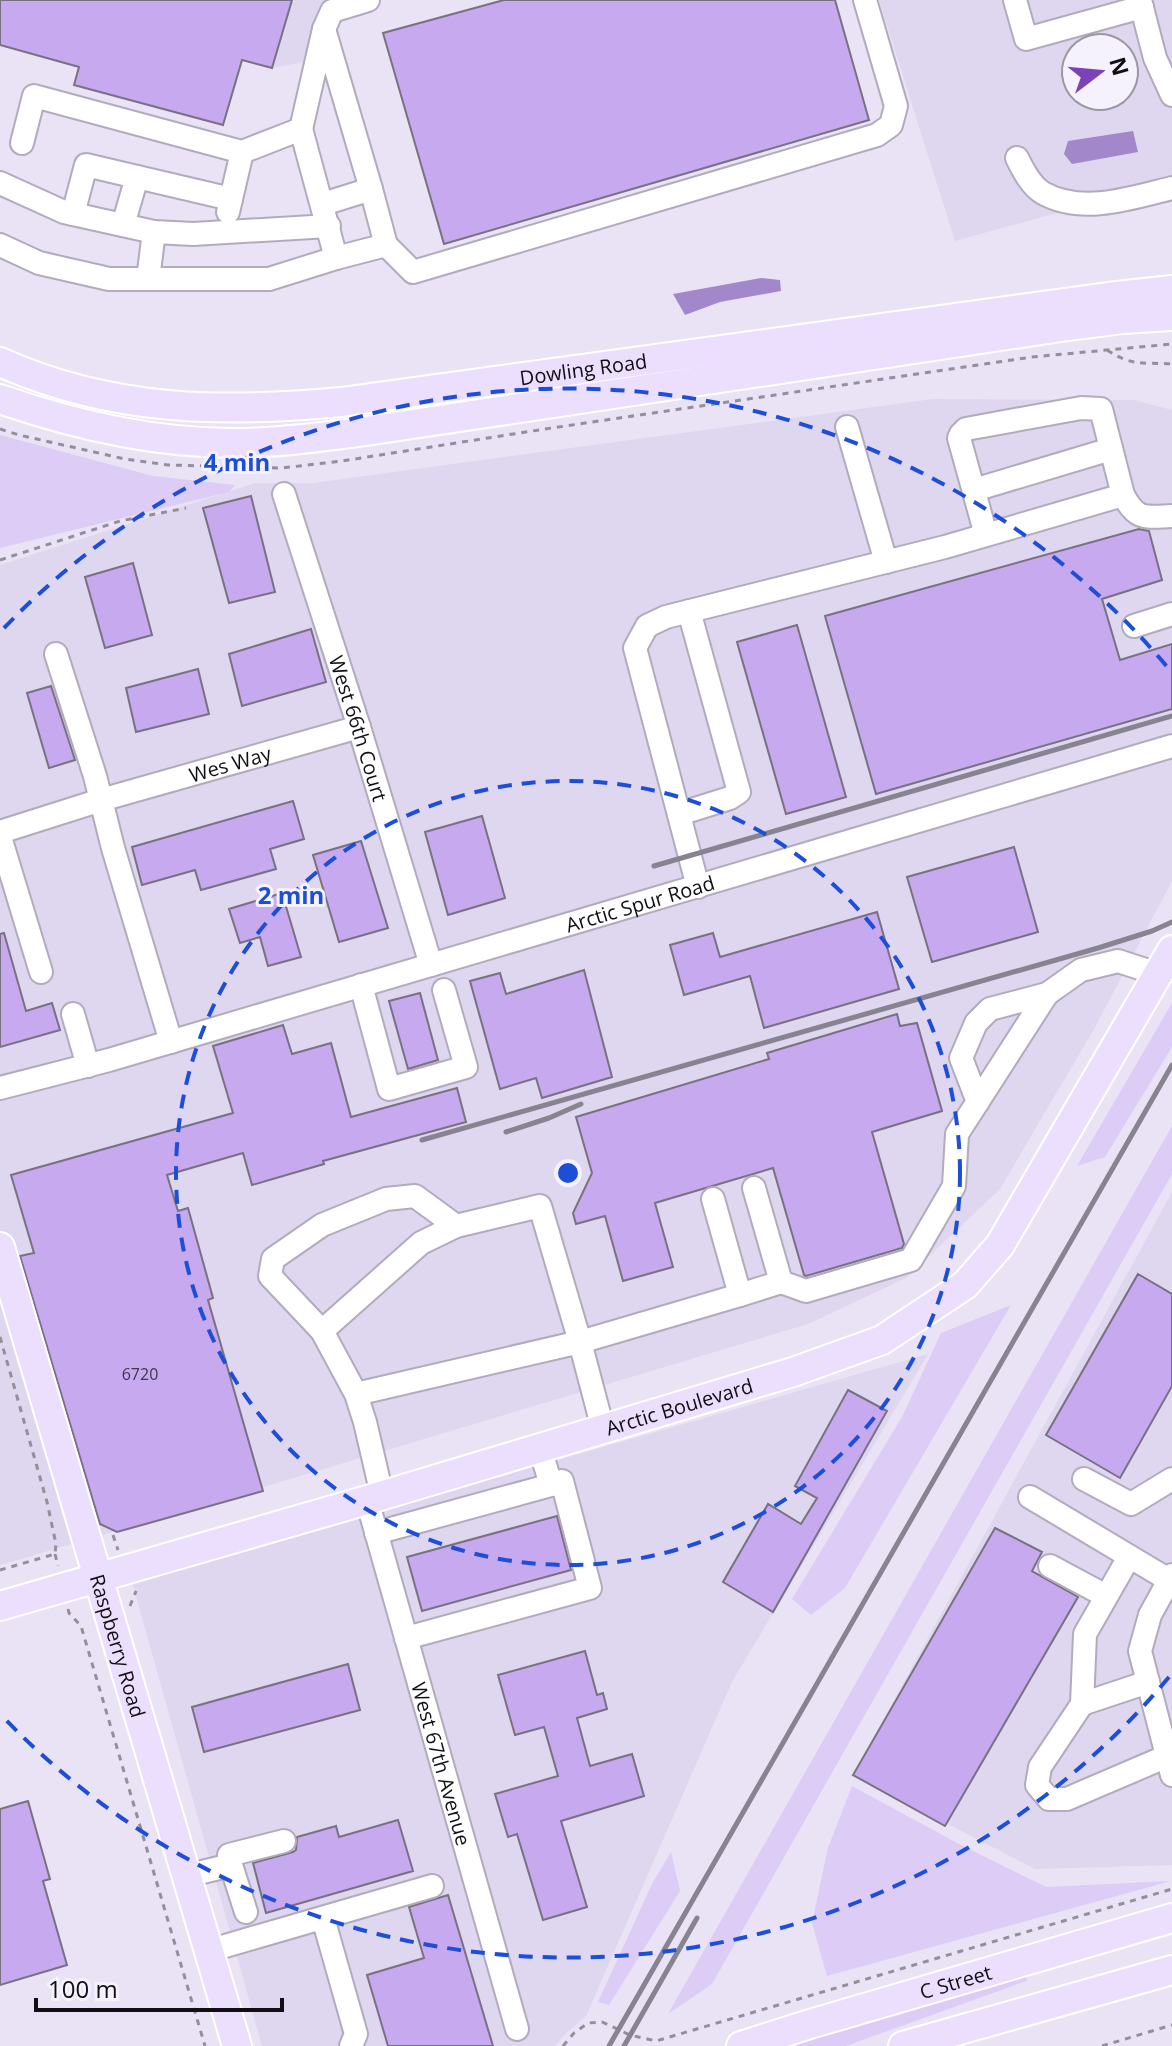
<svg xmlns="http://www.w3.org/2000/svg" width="1172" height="2046" viewBox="0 0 1172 2046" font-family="'Open Sans',sans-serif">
	<rect width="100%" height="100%" fill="#eae3f5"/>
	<path fill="#dfd6ef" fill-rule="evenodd" d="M156 0H344L319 59 272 68 147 35Z
		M879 0H1172V181L955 241ZM1076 48H1124V96H1076Z
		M933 399 1134 400 1172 410V881L1094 1029 1000 1189 906 1278 808 1324 260 1488V1493L125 1531 120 1530 0 1565V565L256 483H313Z
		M1172 1192V1865L1035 1869 853 1775Z
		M928 1354 732 1682 586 2016 563 2036 555 2046H262L132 1582Z"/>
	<path fill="#dcccf6" d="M0 435 153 476 235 485 229 492 0 548Z
		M1172 1003V1047L1105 1157 1077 1166Z
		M1172 1126V1174L712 1984 668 2014Z
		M1011 1305 845 1588 811 1615 792 1599 902 1417 941 1333Z
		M852 1786 959 1844 1046 1887 1171 1881 827 1976 812 1923 828 1848Z
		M671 1852 680 1891 609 2005 598 2002 652 1884Z
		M1027 1975 1026 1981 846 2046H783Z"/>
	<path fill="#a387cb" d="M1133 131 1138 152 1072 164 1064 154 1068 141Z
		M761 278 780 280 781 291 720 302 685 315 673 294Z"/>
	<path fill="#c6a9ef" stroke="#777181" stroke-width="2" d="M0 0H292L272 68 242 60 223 125 74 85 79 67 0 45Z
		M504 0H835L869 120 444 244 383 33Z
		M251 496 275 592 229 603 203 508Z
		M1139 529 1149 531 1162 580 1102 599 1120 660 1172 644V709L876 794 825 616Z
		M133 563 152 635 105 648 85 577Z
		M797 625 846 797 786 814 737 642Z
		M311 629 326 682 242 706 229 654Z
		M198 669 209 714 136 732 126 688Z
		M51 686 75 760 49 768 27 693Z
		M293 801 304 839 270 849 276 869 201 890 195 870 142 885 132 847Z
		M482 816 505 898 448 915 425 832Z
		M361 841 388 928 339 942 313 855Z
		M1014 847 1038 932 932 962 907 877Z
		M282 893 301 957 268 966 260 937 240 943 229 909Z
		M877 912 899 989 764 1028 750 976 684 995 670 945 713 933 720 957Z
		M4 933 26 1011 52 1003 60 1030 0 1047V934Z
		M584 970 612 1077 542 1098 536 1078 500 1089 470 981 500 973 506 994Z
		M420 993 438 1060 408 1069 389 1001Z
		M897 1014 900 1026 917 1023 942 1111 872 1132 904 1244 902 1248 806 1276 804 1275 773 1168 655 1203 673 1267 623 1281 605 1216 576 1224 573 1213 592 1173 576 1117 769 1059 767 1053Z
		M283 1025 292 1054 331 1043 351 1117 457 1088 466 1122 323 1161 324 1164 252 1185 243 1153 167 1175 178 1211 188 1208 213 1298 208 1300 263 1491 117 1532 100 1524 20 1256 34 1253 11 1175 233 1113 213 1046Z
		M1138 1274 1172 1294V1386L1120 1478 1046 1435Z
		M848 1390 887 1411 773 1612 723 1582 768 1504 801 1524 817 1498 795 1486Z
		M557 1516 571 1570 422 1611 407 1557Z
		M995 1528 1042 1552 1032 1571 1078 1597 945 1826 853 1775Z
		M585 1651 597 1695 603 1693 607 1709 577 1718 590 1766 632 1754 644 1796 561 1821 587 1907 543 1920 517 1834 508 1837 495 1794 558 1776 544 1727 515 1735 498 1675Z
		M348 1664 360 1710 204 1752 192 1707Z
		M28 1801 50 1879 43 1881 67 1965 0 1985V1809Z
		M398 1820 413 1871 266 1913 253 1863 293 1852 296 1850 297 1837 336 1826 339 1837Z
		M448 1895 493 2046H388L367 1975 424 1958 409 1907Z"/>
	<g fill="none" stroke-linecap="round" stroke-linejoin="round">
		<defs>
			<g id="minor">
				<path d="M1015 0 1026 39 1142 7"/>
				<path d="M1140 0 1155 58 1172 95"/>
				<path d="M324 29 332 11 368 0"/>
				<path d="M301 129 324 29 371 189"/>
				<path d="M22 143 34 96 242 152"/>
				<path d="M1017 158C1023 170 1031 186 1043 193 1082 215 1132 198 1172 188"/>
				<path d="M0 183 64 212 154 232 193 234 329 226"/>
				<path d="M231 199 242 152 301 129 336 258"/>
				<path d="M73 214 86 165 137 177"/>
				<path d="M123 225 137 177 231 199 228 212"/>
				<path d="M0 245 39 263 109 279H269L336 258 386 245 371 189 323 204"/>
				<path d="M386 245 413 272 877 135 891 125 896 106 865 0"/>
				<path d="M148 279 154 232"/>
				<path d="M847 427 886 562"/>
				<path d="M974 490 1111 449"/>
				<path id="s1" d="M284 494 359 727 431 965"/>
				<path d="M1123 495C1137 521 1145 517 1172 516"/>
				<path d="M1134 626 1172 614"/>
				<path d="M56 654 95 776 113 848 171 1042"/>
				<path d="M679 814 730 798 739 792 689 611"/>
				<path id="s2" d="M0 832 101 800 359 727"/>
				<path d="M0 837 41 972"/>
				<path d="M698 887 635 648 647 626 666 617 945 547 1123 495 1101 409 1081 408 966 429 961 434 959 438 986 535"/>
				<path d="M361 985 389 1089 466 1067 444 990"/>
				<path d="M1047 994 1081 970 1118 961 1158 974"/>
				<path d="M73 1014 88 1066"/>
				<path id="s3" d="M0 1088 109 1060 1172 746"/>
				<path d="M781 1282 806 1291 911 1260 954 1186 957 1134 1047 994 990 1009 976 1023 961 1058 978 1102"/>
				<path d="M740 1295 781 1282 754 1188"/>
				<path d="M322 1331 270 1276 273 1259 322 1225 386 1199 415 1196 456 1226"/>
				<path d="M356 1394 580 1342 540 1206 456 1226 421 1243 322 1331 356 1394 365 1422 382 1495"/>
				<path d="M603 1429 580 1342 740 1295 713 1199"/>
				<path d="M1084 1479 1131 1504 1172 1479"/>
				<path d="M1030 1497 1169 1580"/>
				<path id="s4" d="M367 1500 517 2029"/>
				<path d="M376 1533 551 1485 540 1448"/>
				<path d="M1129 1557 1085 1634 1082 1704 1148 1682"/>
				<path d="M1050 1566 1106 1596"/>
				<path d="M1172 1575 1150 1615 1140 1651 1172 1775"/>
				<path d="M406 1638 590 1588 562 1481 551 1485"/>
				<path d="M1082 1704 1040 1767 1037 1785 1049 1799H1067L1172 1754"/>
				<path d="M231 1865 229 1855 284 1841"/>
				<path d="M186 1876 231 1865 246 1912"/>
				<path d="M323 1918 356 2034 351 2046"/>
				<path d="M208 1951 432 1886"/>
			</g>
			<g id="major">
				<path id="s5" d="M0 362C112 412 222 413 341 402L1108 297 1172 290"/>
				<path d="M0 399C75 425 153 443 233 443 277 443 322 437 366 431L1061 327 1123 319 1172 316"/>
				<path id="s6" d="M0 1247 237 2046"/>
				<path id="s7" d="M0 1606 367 1500 793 1372 882 1340 965 1285 1000 1245 1172 950"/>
				<path id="s8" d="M741 2046 810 2024 1172 1918"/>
				<path d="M903 2046 1172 1970"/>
			</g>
		</defs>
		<use href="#minor" stroke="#b2abbd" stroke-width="26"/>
		<use href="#major" stroke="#fff" stroke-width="32"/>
		<path stroke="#938e9b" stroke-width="3" stroke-dasharray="6 6" stroke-linecap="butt" d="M1107 350C1133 367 1143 362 1172 364
			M0 429 19 435 125 459 168 465 282 468 342 461 545 429 1032 357 1172 344
			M0 560 120 521 186 508
			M0 1337 47 1502 56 1544 55 1554 0 1570
			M113 1535 118 1550
			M55 1554 58 1566
			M130 1606 136 1591
			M68 1609 69 1613 81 1626 205 2046
			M563 2046 574 2033 588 2023 602 2022 630 2035 656 2041 1172 1889
			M1102 2046 1172 2025"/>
		<use href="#minor" stroke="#fff" stroke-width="22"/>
		<use href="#major" stroke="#ebdffd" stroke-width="28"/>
		<path stroke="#888390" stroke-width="5" d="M654 866 1172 716
			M506 1132 549 1118 581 1104
			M422 1140 1098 948 1152 931 1172 922
			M609 2046 1172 1065
			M624 2046 697 1918"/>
	</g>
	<g fill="none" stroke="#1d4ed8" stroke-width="4" stroke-dasharray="14 10">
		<circle cx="568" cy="1173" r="392"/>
		<path d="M1169 1677A784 784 0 0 1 4 1718M4 628A784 784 0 0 1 1169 669"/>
	</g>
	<g text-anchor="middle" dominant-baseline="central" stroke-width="6" stroke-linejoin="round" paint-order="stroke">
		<g font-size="16" fill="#3e364c">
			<text x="140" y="1374">6720</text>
		</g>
		<g font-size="20" fill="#110f15" stroke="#f6f2fd">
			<text stroke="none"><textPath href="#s5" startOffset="592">Dowling Road</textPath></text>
			<text stroke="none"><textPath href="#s1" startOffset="246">West 66th Court</textPath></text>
			<text stroke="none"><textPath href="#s2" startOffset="240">Wes Way</textPath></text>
			<text stroke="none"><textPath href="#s3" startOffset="666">Arctic Spur Road</textPath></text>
			<text stroke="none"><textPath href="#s7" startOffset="708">Arctic Boulevard</textPath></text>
			<text stroke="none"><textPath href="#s6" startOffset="416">Raspberry Road</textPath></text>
			<text stroke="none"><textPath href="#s4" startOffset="274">West 67th Avenue</textPath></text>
			<text stroke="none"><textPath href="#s8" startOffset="224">C Street</textPath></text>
		</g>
	</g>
	<circle cx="568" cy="1173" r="12" fill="#1d4ed8" stroke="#f6f2fd" stroke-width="4"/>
	<g font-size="24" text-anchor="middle" font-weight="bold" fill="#1d4ed8" stroke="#f6f2fd" stroke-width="6" stroke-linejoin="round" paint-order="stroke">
		<text x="237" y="471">4 min</text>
		<text x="291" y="904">2 min</text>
	</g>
	<g transform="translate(1100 72) rotate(74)"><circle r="38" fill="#f6f2fd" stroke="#9a97a0" stroke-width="2"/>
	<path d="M0-6L14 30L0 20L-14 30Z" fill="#7c43b9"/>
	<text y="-12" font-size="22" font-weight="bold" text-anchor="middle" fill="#110f15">N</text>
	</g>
	<path d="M36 1998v12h246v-12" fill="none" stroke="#110f15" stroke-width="4"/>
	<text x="48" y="1998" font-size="24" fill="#110f15" stroke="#f6f2fd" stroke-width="6" paint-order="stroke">100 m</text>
</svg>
